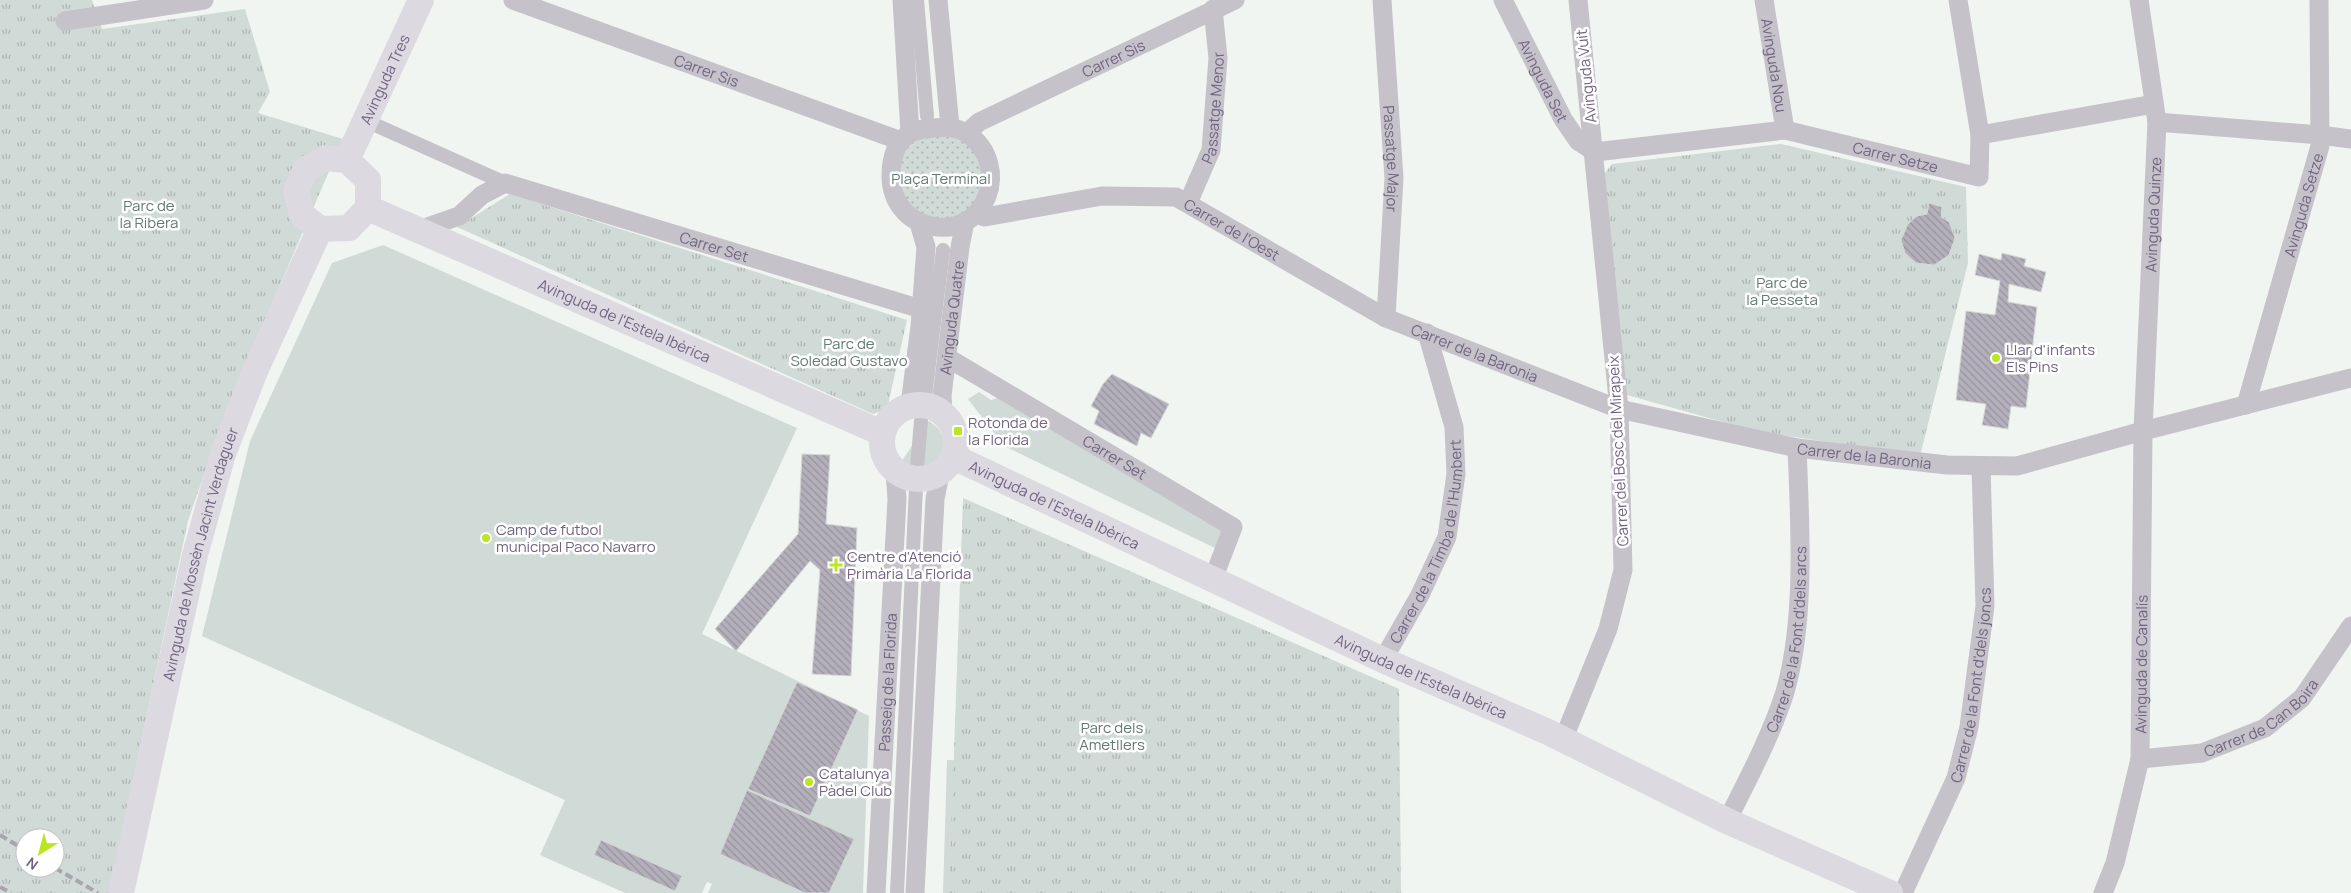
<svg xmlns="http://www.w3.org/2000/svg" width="2351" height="893" viewBox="0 0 2351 893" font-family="Manrope,sans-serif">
	<defs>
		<pattern id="park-tufts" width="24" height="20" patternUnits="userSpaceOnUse" patternTransform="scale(1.25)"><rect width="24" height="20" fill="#d0dad6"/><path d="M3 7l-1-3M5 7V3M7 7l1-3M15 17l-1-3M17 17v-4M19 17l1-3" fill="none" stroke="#adb4b3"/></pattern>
		<pattern id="garden-dots" width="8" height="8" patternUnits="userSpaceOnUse" patternTransform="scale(1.25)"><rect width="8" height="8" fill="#d0dad6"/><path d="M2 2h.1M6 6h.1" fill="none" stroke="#adb4b3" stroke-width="1.8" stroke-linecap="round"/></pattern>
		<pattern id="building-back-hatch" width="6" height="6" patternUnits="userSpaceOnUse" patternTransform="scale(1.25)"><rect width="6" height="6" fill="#b4b0bb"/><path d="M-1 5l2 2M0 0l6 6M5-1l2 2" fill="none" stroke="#97939d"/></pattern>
	</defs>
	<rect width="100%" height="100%" fill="#f1f5f1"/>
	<path fill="#d0dad6" d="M383 245 797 428 702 634 869 716 863 893H708L712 884 707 882 702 893H625L540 855 565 800 202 636 250 441 332 263Z
		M979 392 991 400 1001 397 1225 531 1217 549 1004 446 968 399Z
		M929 421 938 428 942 435 957 438C951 480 932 486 895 471Z
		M947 760 982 761 978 893H943Z"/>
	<path fill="url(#park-tufts)" fill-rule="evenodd" d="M0 0H92L102 29 245 9 270 92 258 113 343 139 227 408 188 521 109 893H0ZM25 838H55V868H25Z
		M1781 144 1966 187 1968 263 1920 456 1755 431 1627 395 1601 178 1612 164Z
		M510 194 907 320 887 409 873 414 457 227Z
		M963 498 1399 689 1401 893H949Z"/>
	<path fill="url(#garden-dots)" d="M950 127 982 149 988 196 942 228 902 209 894 157 901 141Z"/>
	<path fill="url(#building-back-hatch)" stroke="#d4d7d4" d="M1929 203 1942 207 1941 217 1949 222 1955 238 1949 255 1934 265 1916 263 1905 253 1901 240 1908 224 1917 216 1927 214Z
		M2002 253 2026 259 2024 266 2046 272 2041 292 2009 284 2008 302 2037 307 2026 408 2011 406 2008 429 1982 425 1986 404 1956 400 1966 311 1995 315 2000 281 1975 275 1979 254 2001 260Z
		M1112 374 1169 404 1151 438 1141 433 1137 446 1094 424 1099 411 1091 406 1103 384Z
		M802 454 830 455 826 524 857 528 851 676 812 674 820 570 810 561 736 651 715 629 798 534Z
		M797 682 858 710 810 816 748 789Z
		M747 790 854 839 829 893H805L720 854Z
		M601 840 682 876 675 891 594 855Z"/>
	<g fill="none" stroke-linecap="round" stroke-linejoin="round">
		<path stroke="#c5c2c9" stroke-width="14" d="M917 0 927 116
			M362 119 505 183
			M925 397 943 250
			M917 467 921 421
			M897 893 916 487"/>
		<g stroke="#c5c2c9" stroke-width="19">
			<path id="s1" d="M513 0 901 141"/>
			<path d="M902 0 910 133"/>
			<path d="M938 0 950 127"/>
			<path id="s2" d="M1382 0 1394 178 1386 318"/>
			<path id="s3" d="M1503 0 1563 119 1578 141 1595 152"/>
			<path id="s4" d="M1764 0 1785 130"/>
			<path d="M1958 0 1980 135"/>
			<path d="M65 21 204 0"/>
			<path d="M2157 122 2320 135 2351 139"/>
			<path d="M950 127C956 129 963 130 968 134 1012 165 987 238 931 226 917 223 906 216 898 203 887 184 888 147 909 134 920 127 938 128 950 127Z"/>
			<path id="s5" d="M967 133 979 122 1235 0"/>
			<path id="s6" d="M1595 152 1785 130 1979 177 1980 135 2154 104"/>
			<path id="s7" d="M1188 203 1211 150 1218 58 1213 9"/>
			<path id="s8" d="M977 214 985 217 1102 196 1176 197 1386 318 1619 409 1797 448 1947 465 2017 466 2143 431 2351 378"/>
			<path id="s9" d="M419 230 459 216 482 195 505 183 921 309"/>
			<path id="s10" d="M948 358 1233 527 1213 579"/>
			<path d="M910 405 920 326 926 247 919 223"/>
			<path id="s11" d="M2246 405 2320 146 2319 0"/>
			<path id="s12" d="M943 412 942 396 960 247 965 222"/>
			<path id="s13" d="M1383 660 1420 595 1447 537 1456 474 1454 427 1427 333"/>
			<path d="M1563 740 1608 629 1623 570 1619 409 1578 0"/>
			<path id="s14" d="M2140 759 2202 753 2265 728 2302 698 2351 626"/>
			<path id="s15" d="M1727 821C1748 779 1771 736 1785 692 1806 620 1800 523 1797 448"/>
			<path id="s16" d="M876 893 897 499 895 471"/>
			<path d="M915 893 935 499 940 474"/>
			<path id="s17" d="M1903 893 1956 778 1969 727 1985 606 1981 466"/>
			<path id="s18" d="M2103 893 2115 863 2140 759 2143 431 2157 122 2139 0"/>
		</g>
		<g stroke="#dcd9e1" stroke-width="26">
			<path d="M325 158 347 160 368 180V208L349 228 320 229 302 215 296 191 305 170Z"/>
			<path id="s19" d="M347 160 421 0"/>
			<path id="s20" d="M368 208 882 433"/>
			<circle cx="919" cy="442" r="37"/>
			<path id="s21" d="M954 457 1383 660 1548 732 1727 821 1890 893"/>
			<path id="s22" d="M121 893 195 555 223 454 255 371 320 229"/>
		</g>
		<path stroke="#a9a5af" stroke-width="4" stroke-dasharray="8 4" stroke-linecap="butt" d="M0 835 25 850
			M55 868 98 893
			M0 887 11 893"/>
	</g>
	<g fill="#bce621" stroke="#fff" stroke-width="2">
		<circle cx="1996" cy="358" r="5"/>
		<rect x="953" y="426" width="10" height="10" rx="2.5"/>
		<circle cx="486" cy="538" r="5"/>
		<path d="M833.5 557.5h5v5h5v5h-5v5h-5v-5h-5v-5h5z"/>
		<circle cx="809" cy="782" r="5"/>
	</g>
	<g text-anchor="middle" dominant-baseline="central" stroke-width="5" stroke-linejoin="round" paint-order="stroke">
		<g font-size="15" fill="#716483" stroke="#fff">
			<text stroke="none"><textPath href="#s5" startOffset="165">Carrer Sis</textPath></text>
			<text stroke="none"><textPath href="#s4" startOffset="66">Avinguda Nou</textPath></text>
			<text stroke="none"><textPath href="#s1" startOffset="206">Carrer Sis</textPath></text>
			<text transform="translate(1586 76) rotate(-96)">Avinguda Vuit</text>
			<text stroke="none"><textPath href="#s19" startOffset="89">Avinguda Tres</textPath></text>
			<text stroke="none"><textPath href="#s3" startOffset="90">Avinguda Set</textPath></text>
			<text stroke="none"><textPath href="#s7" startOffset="100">Passatge Menor</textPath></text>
			<text stroke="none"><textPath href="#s6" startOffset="305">Carrer Setze</textPath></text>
			<text stroke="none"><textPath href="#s2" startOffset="159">Passatge Major</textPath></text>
			<text stroke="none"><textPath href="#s11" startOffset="208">Avinguda Setze</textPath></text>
			<text stroke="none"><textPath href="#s18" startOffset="684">Avinguda Quinze</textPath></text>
			<text stroke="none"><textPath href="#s8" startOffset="266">Carrer de l'Oest</textPath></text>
			<text stroke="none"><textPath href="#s9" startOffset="318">Carrer Set</textPath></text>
			<text stroke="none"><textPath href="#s12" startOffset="95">Avinguda Quatre</textPath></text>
			<text stroke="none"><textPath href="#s20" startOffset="280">Avinguda de l'Estela Ibèrica</textPath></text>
			<text stroke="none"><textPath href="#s8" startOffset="539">Carrer de la Baronia</textPath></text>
			<text transform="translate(1618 451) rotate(-93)">Carrer del Bosc del Mirapeix</text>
			<text stroke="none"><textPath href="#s8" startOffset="944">Carrer de la Baronia</textPath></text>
			<text stroke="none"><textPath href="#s10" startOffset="194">Carrer Set</textPath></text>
			<text stroke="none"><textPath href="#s21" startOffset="111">Avinguda de l'Estela Ibèrica</textPath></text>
			<text stroke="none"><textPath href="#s13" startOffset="129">Carrer de la Timba de l'Humbert</textPath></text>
			<text stroke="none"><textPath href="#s22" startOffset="348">Avinguda de Mossèn Jacint Verdaguer</textPath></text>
			<text stroke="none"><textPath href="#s15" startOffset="194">Carrer de la Font d'dels arcs</textPath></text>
			<text stroke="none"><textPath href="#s18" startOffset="234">Avinguda de Canalís</textPath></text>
			<text stroke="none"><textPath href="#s21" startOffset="516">Avinguda de l'Estela Ibèrica</textPath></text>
			<text stroke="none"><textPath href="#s16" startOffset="211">Passeig de la Florida</textPath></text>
			<text stroke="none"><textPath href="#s17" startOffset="221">Carrer de la Font d'dels joncs</textPath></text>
			<text stroke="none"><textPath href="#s14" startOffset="132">Carrer de Can Boira</textPath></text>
		</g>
		<g font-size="15" fill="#637a75" stroke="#fff">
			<text x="941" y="178">Plaça Terminal</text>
			<text x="149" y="205">Parc de<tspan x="149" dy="17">la Ribera</tspan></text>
			<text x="1782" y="282">Parc de<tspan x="1782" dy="17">la Pesseta</tspan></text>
			<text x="849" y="343">Parc de<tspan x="849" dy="17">Soledad Gustavo</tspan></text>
			<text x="1112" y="727">Parc dels<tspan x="1112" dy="17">Ametllers</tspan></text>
		</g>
		<g font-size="15" fill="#716483" stroke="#fff" text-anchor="start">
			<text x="2006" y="349">Llar d'infants<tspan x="2006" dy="17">Els Pins</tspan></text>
			<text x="968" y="422">Rotonda de<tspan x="968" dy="17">la Florida</tspan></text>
			<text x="496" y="529">Camp de futbol<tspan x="496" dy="17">municipal Paco Navarro</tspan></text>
			<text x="847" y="556">Centre d'Atenció<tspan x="847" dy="17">Primària La Florida</tspan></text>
			<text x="819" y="773">Catalunya<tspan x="819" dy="17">Pàdel Club</tspan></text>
		</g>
	</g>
	<g transform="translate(40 853) rotate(216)"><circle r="24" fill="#ffffff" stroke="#c6c1cd"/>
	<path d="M0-4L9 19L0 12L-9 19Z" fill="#bce621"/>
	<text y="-8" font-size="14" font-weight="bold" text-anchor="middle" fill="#716483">N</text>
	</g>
</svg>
